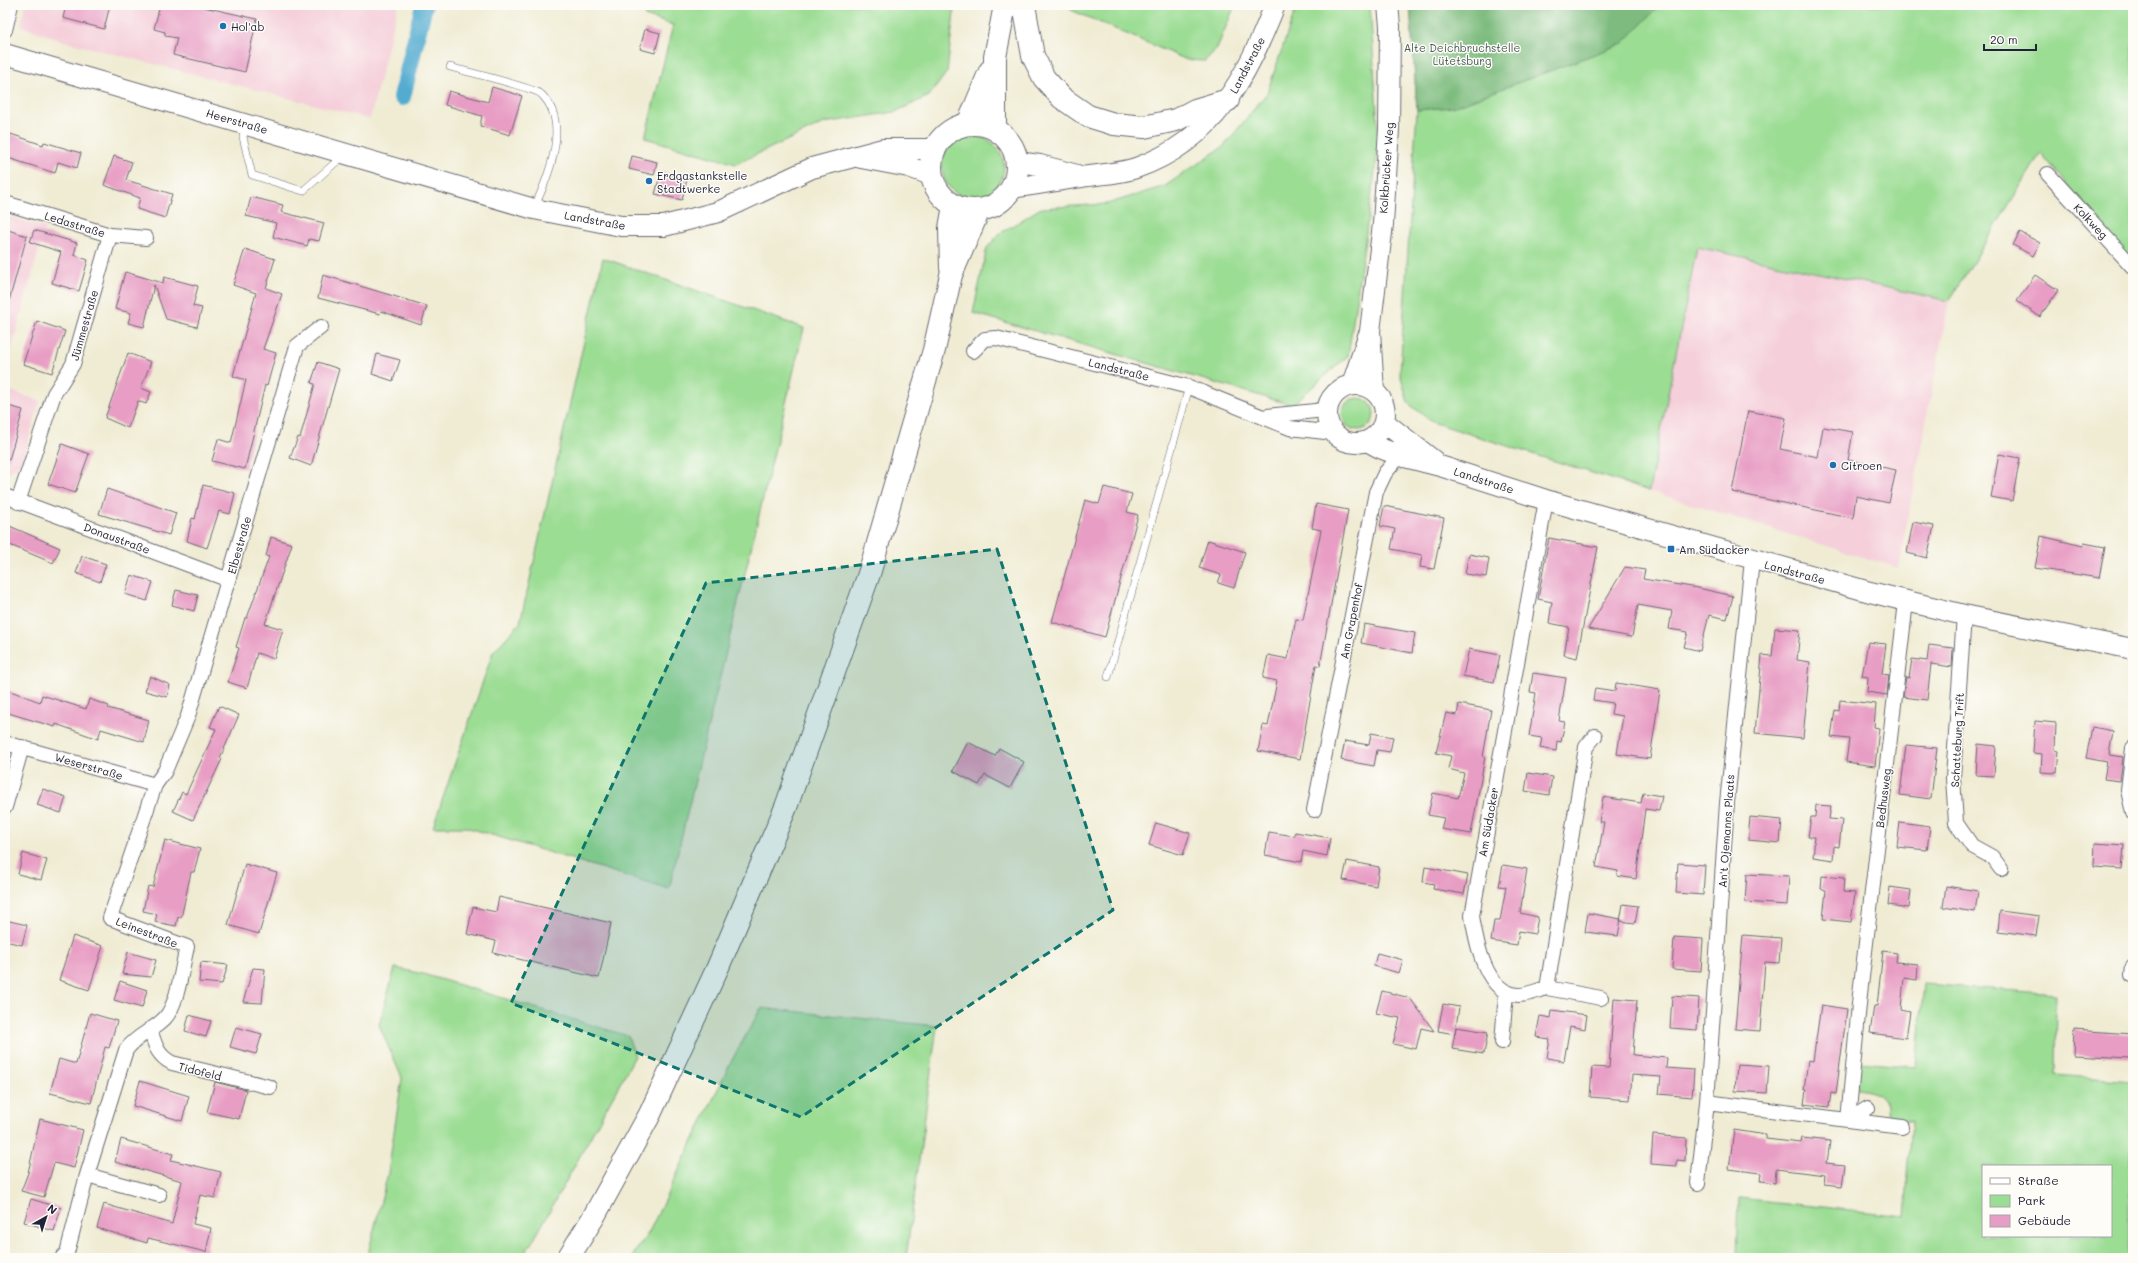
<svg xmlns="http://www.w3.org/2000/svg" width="2138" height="1263" viewBox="0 0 2138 1263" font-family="Mali,sans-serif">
	<rect width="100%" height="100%" fill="#fdfcf7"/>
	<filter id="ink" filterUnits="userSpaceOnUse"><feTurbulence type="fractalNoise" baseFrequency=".025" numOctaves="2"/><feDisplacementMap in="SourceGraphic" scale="8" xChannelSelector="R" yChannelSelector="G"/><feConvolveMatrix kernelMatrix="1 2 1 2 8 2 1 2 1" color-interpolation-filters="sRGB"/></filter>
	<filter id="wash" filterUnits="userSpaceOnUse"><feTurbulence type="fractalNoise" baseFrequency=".012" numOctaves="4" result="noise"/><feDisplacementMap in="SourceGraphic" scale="16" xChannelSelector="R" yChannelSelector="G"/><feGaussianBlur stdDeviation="0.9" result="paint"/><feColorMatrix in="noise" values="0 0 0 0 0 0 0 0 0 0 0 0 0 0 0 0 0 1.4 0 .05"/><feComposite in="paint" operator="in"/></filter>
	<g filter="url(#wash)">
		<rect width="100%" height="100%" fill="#f0ecd4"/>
		<path fill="#f5cfda" d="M25 5H398L370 119 67 42 21 26Z
			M5 215 45 228 5 372Z
			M1697 247 1949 301 1898 568 1649 491Z
			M5 389 40 401 22 462 5 476Z"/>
		<path fill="#9cdd94" stroke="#5f8068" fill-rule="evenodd" d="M648 5H955L947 72 929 96 895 112 824 123 736 164 645 138 673 25 645 16Z
			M1067 5H1235L1217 48 1205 61 1187 60 1071 10Z
			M1297 5H1370L1379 144 1348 356 1292 405 973 313 987 248 999 234 1041 208 1107 204 1165 186 1224 146 1267 93Z
			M1410 5H2133V264L2041 153 1949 301 1697 247 1649 491 1432 422 1408 403 1400 373 1417 110Z
			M942 167a31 31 0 1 1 62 0a31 31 0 1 1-62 0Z
			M603 258 804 328 669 889 466 827H433L493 652 520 623Z
			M1342 414a16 16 0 1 1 32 0a16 16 0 1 1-32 0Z
			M395 968 423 974 628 1036 635 1056 537 1234 522 1258H367L388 1173 402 1078 379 1025Z
			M1924 984 2056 994 2055 1075 2132 1081 2128 1258H1737L1739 1198 1905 1216 1912 1121 1887 1117C1890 1094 1875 1090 1856 1088L1858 1062 1916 1067ZM1983 1166H2111V1236H1983Z
			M761 1008 937 1026 906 1258H631L649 1232 732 1060Z"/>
		<path fill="#7dbc7e" stroke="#506f5c" d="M1410 5H1660L1622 44 1453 107 1417 110Z"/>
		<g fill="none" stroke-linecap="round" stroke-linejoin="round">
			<path stroke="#53acd0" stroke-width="18" d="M402 97 424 5"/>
		</g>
		<g id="blocks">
			<path fill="#e89dc4" d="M66 5H110L104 29 63 18Z
				M160 5H195L257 19 245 72 173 55 177 38 165 36V32L154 29Z
				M645 29 660 33 655 53 640 49Z
				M492 87 522 96 510 135 480 126 482 116 445 105 449 91 488 102Z
				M5 132 43 145 44 142 81 153 77 168 58 162 55 173 5 157Z
				M114 156 132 162 126 180 172 194 165 218 137 209 140 198 104 185Z
				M632 156 657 162 654 175 629 169Z
				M661 172 687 179 682 200 655 194Z
				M251 197 283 205 281 212 324 223 319 241 309 239 307 246 273 237 276 223 246 216Z
				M5 229 27 236 9 301H5Z
				M34 230 77 243 74 255 88 260 79 291 52 283 61 252 30 242Z
				M2020 232 2040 243 2033 256 2013 245Z
				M245 249 275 259 266 288 282 294 263 349 276 353 267 386 265 385 245 469 212 461 218 439 231 443 246 380 233 376 256 293 233 285Z
				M125 272 163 283 164 277 198 286 193 306 202 308 197 327 166 319 154 285 144 327 128 323 131 313 115 309Z
				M323 275 427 306 421 325 381 311 380 314 318 298Z
				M2035 275 2058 290 2040 317 2017 301Z
				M37 321 65 331 52 373 23 364Z
				M128 353 151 362 141 388 151 392 146 404 138 401 128 428 105 418Z
				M377 354 400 360 393 381 372 374Z
				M318 362 339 369 311 466 290 458 298 437 300 438 315 384 311 383Z
				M5 405 23 410 9 460 5 459Z
				M1748 411 1786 418 1780 449 1818 457 1823 427 1853 432 1848 460 1896 470 1889 503 1856 496 1853 518 1732 492Z
				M62 444 89 454 75 493 48 484Z
				M1999 454 2020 458 2012 501 1991 497Z
				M203 485 235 493 230 514 219 511 207 548 187 541 192 518 195 519Z
				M1104 487 1132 494 1127 512 1138 515 1105 637 1052 622 1085 500 1099 504Z
				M107 489 176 513 169 535 99 514Z
				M1316 504 1348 510 1320 666 1316 665 1300 759 1258 751 1263 725 1268 726 1277 681 1263 678 1268 655 1288 659 1296 619 1303 620 1321 530 1312 528Z
				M1384 506 1444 518 1434 569 1420 567 1422 555 1391 549 1395 529 1380 526Z
				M1913 522 1934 526 1927 558 1907 553Z
				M5 524 60 548 53 563 5 543Z
				M2041 536 2083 546 2084 543 2105 547 2099 578 2035 568Z
				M271 537 292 544 265 624 283 629 274 659 257 653 247 688 228 682 239 648 236 647 245 618H247L269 557 266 556Z
				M1549 538 1598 547 1577 658 1564 655 1569 627 1549 623 1552 602 1538 599Z
				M1208 540 1245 552 1234 588 1218 583 1221 575 1199 568Z
				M1469 554 1489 558 1486 577 1465 574Z
				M82 556 106 564 100 582 76 573Z
				M1625 567 1645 570 1643 579 1698 588 1733 596 1727 619 1709 615 1700 651 1684 647 1688 632 1669 629 1672 611 1638 605 1632 637 1588 629Z
				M131 575 153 582 147 601 125 594Z
				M176 590 198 595 194 611 172 605Z
				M1364 624 1415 633 1412 653 1361 643Z
				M1775 628 1800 630 1797 660 1810 662 1803 738 1755 733 1762 655 1772 656Z
				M1868 642 1886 644 1882 674 1889 675 1887 695 1867 692 1868 677 1862 676Z
				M1929 645 1953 648 1952 667 1931 664 1927 700 1903 697 1906 677 1909 678 1912 659 1927 661Z
				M1469 649 1500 655 1494 682 1463 676Z
				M1533 673 1566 678 1559 721 1565 722 1561 742 1557 741 1556 751 1540 748 1542 738 1529 736 1536 693 1530 692Z
				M150 676 170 685 167 697 145 691Z
				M1616 683 1660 690 1650 759 1617 754 1623 716 1611 714 1613 703 1593 700 1595 688 1615 691Z
				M5 689 40 702 42 695 86 709 89 699 109 706 108 708 149 720 144 742 101 729 98 739 56 724 55 727 5 712Z
				M1840 700 1876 704 1874 727 1879 728 1875 766 1846 762 1849 739 1831 737 1835 710 1839 711Z
				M1459 704 1491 710 1483 757H1485L1471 834 1441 829 1444 818 1428 815 1433 793 1458 798 1464 773 1448 769 1451 756 1436 753 1446 713 1457 715Z
				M219 706 239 715 220 758 222 759 193 820 173 811 182 792 186 794 216 729 210 727Z
				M2035 721 2056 723 2055 750 2059 751 2057 773 2041 772 2042 754 2033 753Z
				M2092 727 2113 731 2109 755 2123 757 2120 781 2104 779 2107 762 2086 758Z
				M1371 733 1393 737 1390 752 1377 750 1374 766 1341 760 1345 741 1369 745Z
				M968 742 995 756 999 748 1024 762 1010 788 985 775 979 785 953 771Z
				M1978 744 1996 746 1994 776 1976 775Z
				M1906 745 1937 748 1931 799 1900 795Z
				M1528 773 1552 777 1549 795 1525 791Z
				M43 789 66 797 61 813 37 805Z
				M1643 793 1662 796 1659 811 1645 809 1636 879 1617 876 1618 871 1596 867 1604 822H1599L1603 797 1641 803Z
				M1816 805 1831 806 1829 819 1842 820 1839 847 1834 846 1833 860 1813 857 1815 837H1808L1811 817H1815Z
				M1750 817 1782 820 1780 843 1748 840Z
				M1900 822 1930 826 1927 850 1897 847Z
				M1156 823 1190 833 1183 855 1149 845Z
				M1269 832 1294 836 1295 832 1330 838 1327 856 1303 851 1301 862 1265 855Z
				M165 840 200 849 194 872H191L181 918 178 917 176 926 155 922 157 914 143 911 148 886 153 887Z
				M2095 843 2124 845 2122 869 2094 867Z
				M23 853 47 860 41 880 18 874Z
				M1347 861 1379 867 1376 886 1343 880Z
				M1678 863 1705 865 1703 895 1676 893Z
				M245 864 277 873 259 934 228 925Z
				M1503 865 1527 869 1520 913 1538 917 1535 934 1519 931 1517 945 1491 941 1494 921H1500L1506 887 1499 886Z
				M1425 867 1468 875 1464 894 1433 889 1434 884 1423 882Z
				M1747 874 1789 876 1787 905 1745 902Z
				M1822 876 1844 878 1843 892 1855 893 1851 922 1823 919 1826 890 1821 889Z
				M1946 886 1978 891 1975 912 1943 907Z
				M1890 887 1911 890 1909 908 1888 905Z
				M499 897 611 923 599 978 493 953 496 941 467 934 473 907 496 912Z
				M1623 904 1638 906 1635 923 1620 921Z
				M2000 911 2039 916 2036 936 1998 931Z
				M1588 913 1621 919 1618 936 1585 932Z
				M5 920 27 925 22 945 5 941Z
				M1743 935 1781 938 1779 963 1765 962 1760 1031 1735 1029Z
				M73 936 103 946 89 990 59 980Z
				M1674 937 1703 939 1701 971 1672 969Z
				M1883 951 1897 953 1896 962 1918 964 1917 980 1904 978 1901 1009 1910 1011 1906 1038 1870 1033 1874 1006H1877Z
				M128 952 156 960 151 977 122 974Z
				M1377 953 1403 960 1399 973 1374 966Z
				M201 962 228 965 222 984 199 982Z
				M253 968 265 969 262 1003 243 1002Z
				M120 981 147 990 142 1008 114 1000Z
				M1382 991 1410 998 1434 1031 1421 1028 1416 1049 1393 1044 1400 1018 1376 1013Z
				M1672 996 1699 998 1697 1030 1670 1028Z
				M1614 998 1637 1000 1633 1055 1667 1058 1666 1068 1694 1070 1692 1097 1659 1094 1661 1077 1632 1075 1630 1100 1590 1097 1592 1067 1609 1068Z
				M1443 1004 1459 1007 1455 1034 1438 1031Z
				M1821 1005 1847 1009 1836 1094 1831 1093 1829 1107 1804 1104 1806 1090H1804L1808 1060 1813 1061Z
				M1552 1010 1587 1015 1585 1029 1570 1026 1564 1061 1547 1058 1550 1039 1536 1037 1540 1016 1551 1018Z
				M90 1013 117 1021 109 1048 105 1047 91 1103 50 1093 59 1059 76 1064Z
				M189 1015 211 1021 206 1037 185 1031Z
				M236 1027 262 1034 256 1054 230 1047Z
				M1456 1027 1488 1032 1484 1054 1452 1049Z
				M2074 1030 2132 1034 2131 1058 2073 1055Z
				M1737 1064 1769 1066 1767 1093 1735 1091Z
				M140 1081 189 1096 182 1121 133 1106Z
				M215 1082 246 1090 239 1119 207 1112Z
				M40 1119 83 1130 74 1168 54 1163 44 1197 21 1191 28 1173Z
				M1734 1130 1766 1135V1139L1801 1143 1802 1138 1830 1141 1827 1163 1845 1165 1842 1186 1824 1184 1825 1175 1776 1169 1775 1183 1760 1181 1761 1173 1729 1169Z
				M1653 1135 1686 1138 1685 1161 1677 1160V1166L1651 1164Z
				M121 1139 173 1154 171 1160 221 1172 215 1198 200 1195 193 1224 211 1228 206 1252 148 1238 147 1243 97 1228 104 1204 172 1224 182 1181 115 1162Z
				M31 1199 61 1208 54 1231 24 1222Z"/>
		</g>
	</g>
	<g filter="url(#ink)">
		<use href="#blocks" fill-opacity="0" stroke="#6a6971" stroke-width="1"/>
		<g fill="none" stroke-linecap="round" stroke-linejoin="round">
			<defs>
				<path id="lane" d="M450 67C463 71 535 88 541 94 571 122 549 176 534 208
					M245 126 243 137 252 175 303 191 343 156
					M1108 677 1189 387"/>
				<path id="street" d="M5 30 11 5
					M2048 174 2133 267
					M5 203 110 235 146 238
					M973 351 985 339 996 338 1189 387 1290 428 1334 433
					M1267 416 1315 411 1328 408
					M5 496 229 580
					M1546 500 1472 916C1476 941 1485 994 1519 995 1528 995 1538 990 1547 988L1586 747 1595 736
					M18 502 54 394 73 364 110 235
					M1964 615 1953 778 1956 823 1972 846 1992 857 2001 869
					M5 743 155 785 165 771 188 716 297 346 321 327
					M2133 748 2128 790 2133 813
					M5 807 22 747
					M1314 810 1376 492 1385 473 1405 450
					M2132 975 2133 967
					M1547 988 1601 998
					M150 1029C155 1045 157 1055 172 1063L270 1087
					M1502 1042 1506 992
					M1707 1102 1902 1127
					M1868 1108 1848 1120 1860 994 1906 602
					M87 1175 159 1195
					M1698 1183 1707 1102 1727 803 1752 560
					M62 1258 67 1253 87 1175 126 1050C138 1034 153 1031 165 1018 178 1004 182 966 187 947L110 918 155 785"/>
				<path id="secondary" d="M5 54 534 209 621 226H664L718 212 812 168 883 149H935
					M861 158 909 167 931 175
					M1017 162 1040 165 1077 175
					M1012 188C1036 185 1059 180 1082 177 1100 174 1118 174 1136 168 1215 140 1246 78 1275 5
					M1352 385 1368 336
					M1327 414a29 29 0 1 1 58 0a29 29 0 1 1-58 0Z
					M1374 391 1370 331 1383 224 1389 129 1390 26 1388 5
					M1384 422 1434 461
					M1367 441 1380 448 1401 456 1440 466 1546 500 1870 592 1964 615 2133 649"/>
				<path id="primary" d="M1024 5 1033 56 1044 78 1062 98 1088 116 1114 124 1144 127 1176 120 1195 110 1228 100
					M931 167a43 43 0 1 1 86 0a43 43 0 1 1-86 0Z
					M968 124 990 71
					M995 129V57L1005 5
					M951 268 950 228 954 206
					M568 1258 593 1218 650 1114 718 967 786 807 869 574 934 350 951 275 979 210"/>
			</defs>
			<use href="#lane" stroke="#6a6971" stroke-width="8"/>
			<use href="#street" stroke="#6a6971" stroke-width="16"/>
			<use href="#secondary" stroke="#6a6971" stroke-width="22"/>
			<use href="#primary" stroke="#6a6971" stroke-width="24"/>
			<use href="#lane" stroke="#fff" stroke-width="7"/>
			<use href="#street" stroke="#fff" stroke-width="14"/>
			<use href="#secondary" stroke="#fff" stroke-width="20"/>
			<use href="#primary" stroke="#fff" stroke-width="22"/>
		</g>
	</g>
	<path fill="#0f766e" fill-opacity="0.2" stroke="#0f766e" stroke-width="3" stroke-dasharray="8 5" stroke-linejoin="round" d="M997 549 1113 910 801 1117 511 1003 706 583Z"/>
	<g fill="#1f6fb2" stroke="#fdfcf7" stroke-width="1.5">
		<circle cx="223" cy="26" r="4"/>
		<circle cx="649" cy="181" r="4"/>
		<circle cx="1833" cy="465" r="4"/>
		<rect x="1667" y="545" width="8" height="8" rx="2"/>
	</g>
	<g text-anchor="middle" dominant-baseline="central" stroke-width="3" stroke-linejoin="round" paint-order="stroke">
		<g font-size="11" fill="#22223b" stroke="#fdfcf7" text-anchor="start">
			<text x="231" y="26">Hol'ab</text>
			<text x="657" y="175">Erdgastankstelle<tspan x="657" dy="13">Stadtwerke</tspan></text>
			<text x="1841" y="465">Citroen</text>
			<text x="1679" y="549">Am Südacker</text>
		</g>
		<g font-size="11" fill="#475a56" stroke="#fdfcf7">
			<text x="1462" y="47">Alte Deichbruchstelle<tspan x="1462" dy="13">Lütetsburg</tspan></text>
		</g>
		<g font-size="11" fill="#22223b" stroke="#fdfcf7">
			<text transform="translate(1247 65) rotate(-62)">Landstraße</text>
			<text transform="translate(237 121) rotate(16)">Heerstraße</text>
			<text transform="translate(1386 168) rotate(-86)">Kolkbrücker Weg</text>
			<text transform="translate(595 220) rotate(10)">Landstraße</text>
			<text transform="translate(2091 221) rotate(47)">Kolkweg</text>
			<text transform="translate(75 224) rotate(17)">Ledastraße</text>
			<text transform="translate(84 325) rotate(-74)">Jümmestraße</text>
			<text transform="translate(1119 369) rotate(14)">Landstraße</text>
			<text transform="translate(1484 480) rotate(18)">Landstraße</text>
			<text transform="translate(117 538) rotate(20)">Donaustraße</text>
			<text transform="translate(239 545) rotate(-74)">Elbestraße</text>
			<text transform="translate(1795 572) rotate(15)">Landstraße</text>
			<text transform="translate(1351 621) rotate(-79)">Am Grapenhof</text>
			<text transform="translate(1957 740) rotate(-87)">Schatteburg Trift</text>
			<text transform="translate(89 766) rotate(16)">Weserstraße</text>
			<text transform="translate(1883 798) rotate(-83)">Bedhusweg</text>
			<text transform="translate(1488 822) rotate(-80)">Am Südacker</text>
			<text transform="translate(1726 831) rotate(-86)">An't Ojemanns Plaats</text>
			<text transform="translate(147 932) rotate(21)">Leinestraße</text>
			<text transform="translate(200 1071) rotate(14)">Tidofeld</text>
		</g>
	</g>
	<rect width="2138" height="1263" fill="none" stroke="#fdfcf7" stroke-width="20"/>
	<rect x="1982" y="1165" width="130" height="72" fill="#fdfcf7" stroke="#a5a5ac"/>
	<rect x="1990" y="1178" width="20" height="6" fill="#ffffff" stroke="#a5a5ac"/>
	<text x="2018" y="1185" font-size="12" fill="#22223b">Straße</text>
	<rect x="1990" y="1195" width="20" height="12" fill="#9cdd94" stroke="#a5a5ac"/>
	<text x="2018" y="1205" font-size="12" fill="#22223b">Park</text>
	<rect x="1990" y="1215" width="20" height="12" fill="#e89dc4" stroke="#a5a5ac"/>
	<text x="2018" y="1225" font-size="12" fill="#22223b">Gebäude</text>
	<g transform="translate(46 1217) rotate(39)" stroke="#fdfcf7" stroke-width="3" paint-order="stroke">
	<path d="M0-3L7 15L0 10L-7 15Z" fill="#22223b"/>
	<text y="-6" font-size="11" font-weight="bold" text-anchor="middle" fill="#22223b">N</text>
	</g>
	<path d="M1984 44v6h52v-6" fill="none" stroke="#22223b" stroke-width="2"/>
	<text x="1990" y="44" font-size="12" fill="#22223b" stroke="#fdfcf7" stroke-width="3" paint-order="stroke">20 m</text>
</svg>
